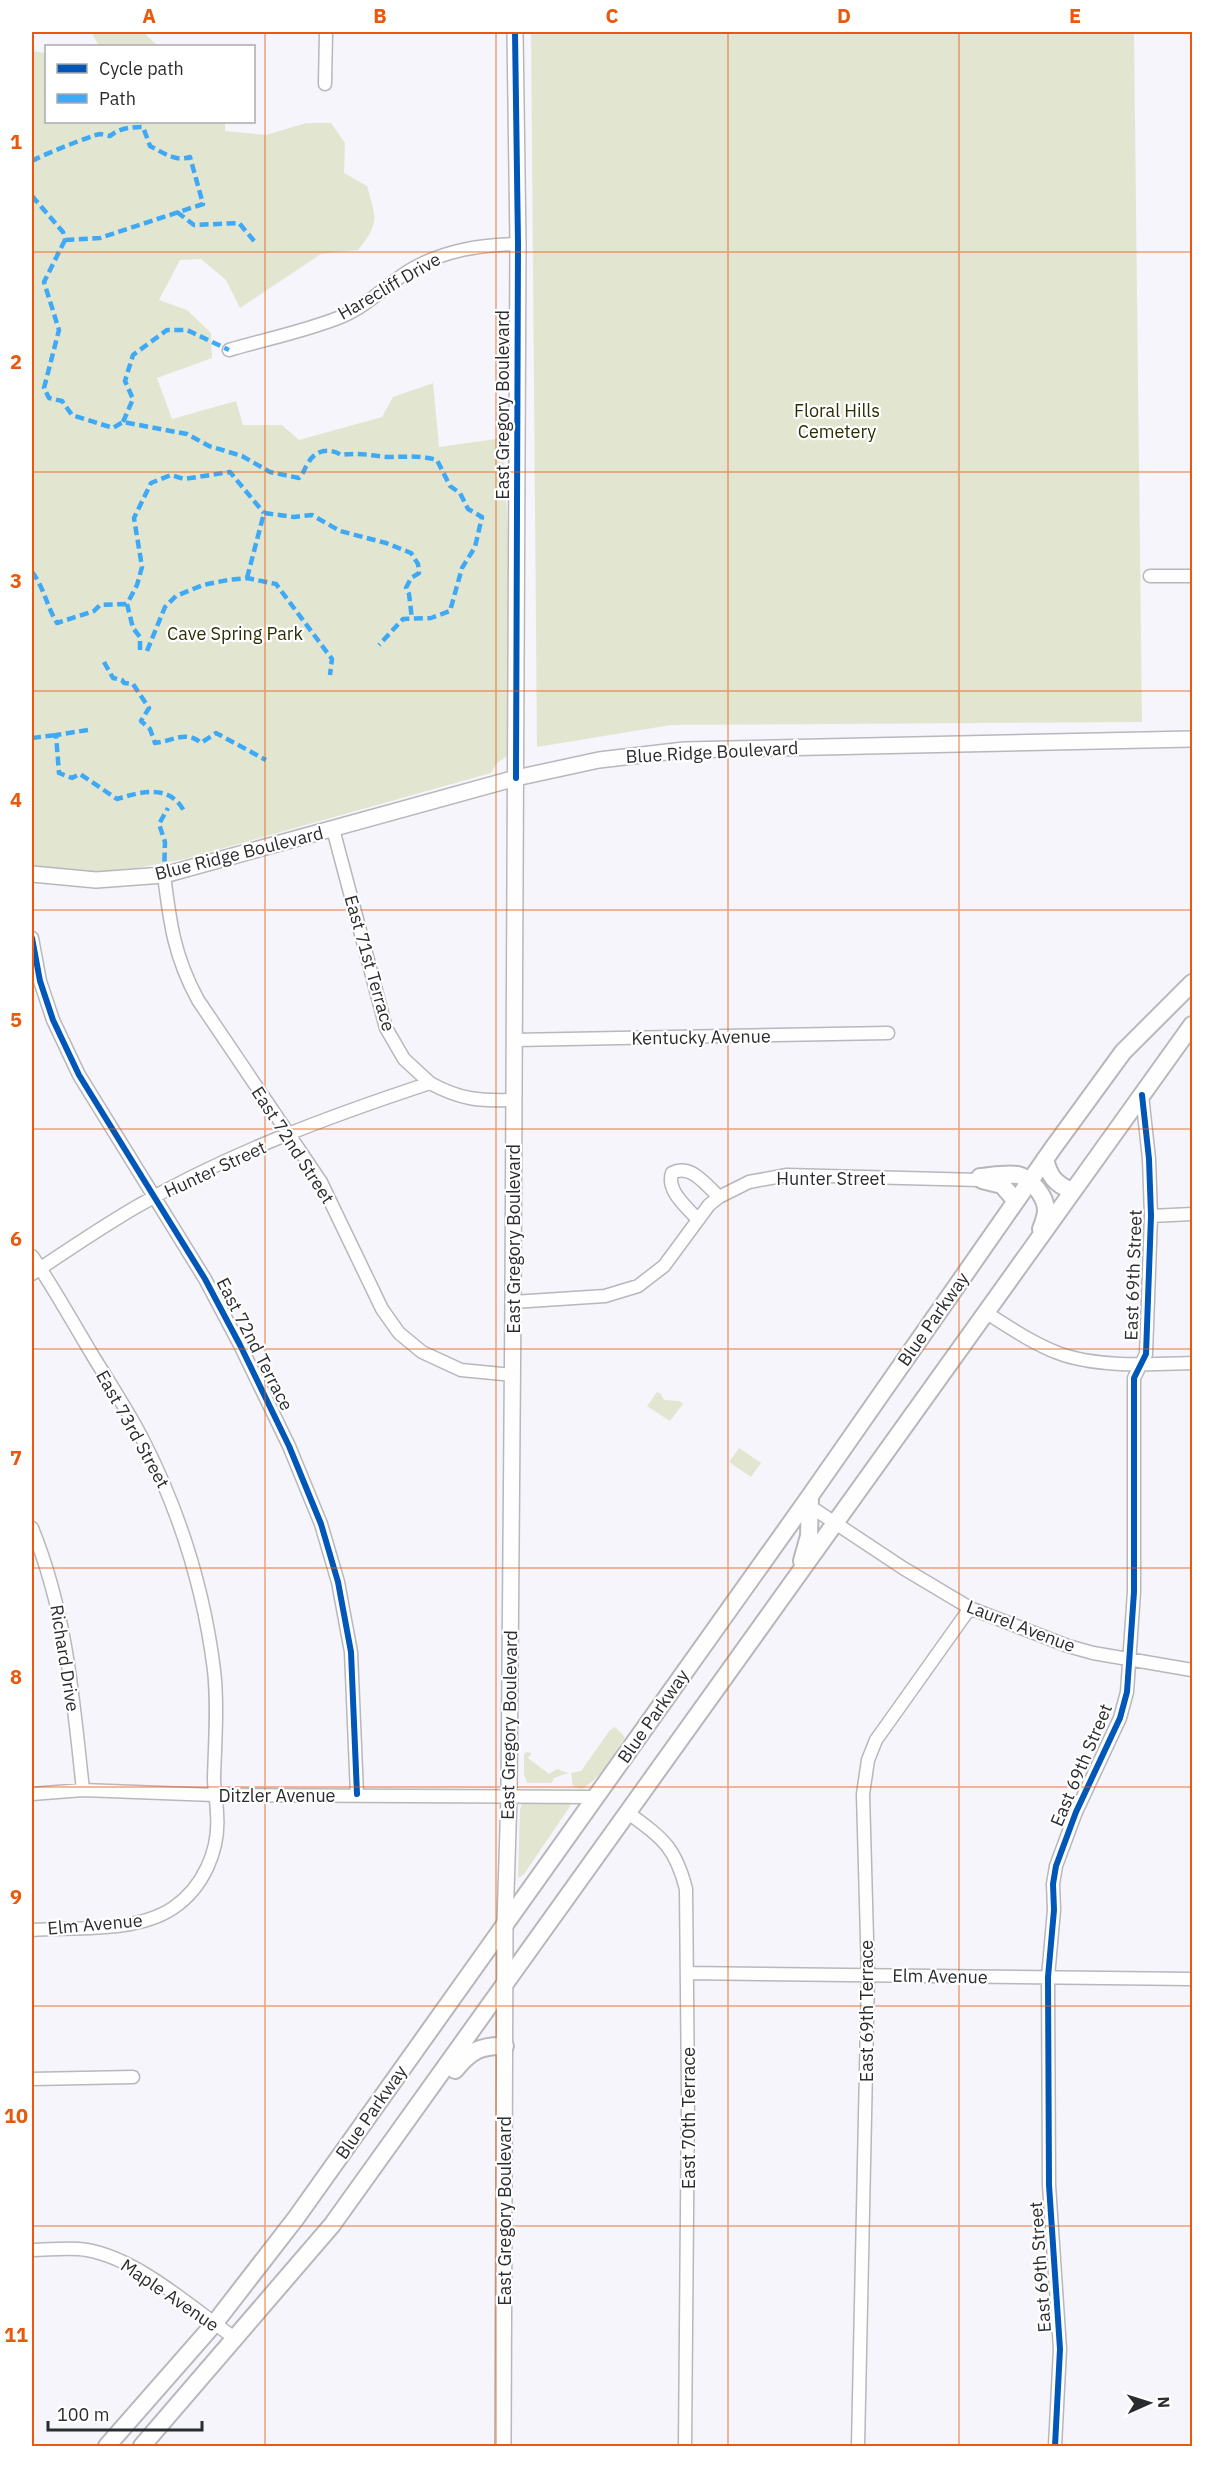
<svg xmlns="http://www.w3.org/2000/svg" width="1224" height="2478" viewBox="0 0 1224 2478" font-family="'IBM Plex Sans',sans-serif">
	<rect width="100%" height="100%" fill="#f5f5fb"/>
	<path fill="#e2e6d1" d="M91 32H143L158 46H99Z
		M531 32H1192V33L1134 34 1142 722 671 725 537 747Z
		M32 51 46 53V122H225V131L266 135 306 123H331L345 143 344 173 367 186C376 218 380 223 358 250L321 254 240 308 226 280 201 259 180 260 159 300 187 310 211 333 212 358 157 378 172 419 236 401 243 425H282L299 440 382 417 393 397 433 383 439 447 503 438 512 608 510 754 497 763 491 773 185 859 137 868 88 873 32 865Z
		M657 1392 661 1394 664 1400 679 1401 683 1404 670 1421 647 1406Z
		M739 1448 761 1463 751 1477 729 1462Z
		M615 1727 625 1737C612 1756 601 1779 581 1789L573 1786 571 1773 581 1771 610 1730Z
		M527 1752 532 1753 528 1758 549 1774 557 1769 568 1773 554 1778 552 1783H527L524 1774V1754Z
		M529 1799 571 1800V1805L524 1874 519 1878 518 1876 520 1810 522 1803Z"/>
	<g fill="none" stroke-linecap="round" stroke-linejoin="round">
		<defs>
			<path id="minor" d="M325 84 326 32
				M229 350C266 339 307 331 343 316 369 305 388 283 412 269 445 250 480 245 518 244
				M1150 576H1192
				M333 829 386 1028 404 1059 430 1083
				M164 875C170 923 174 956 198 1000L321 1182 382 1309 399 1333 422 1352 461 1370 513 1375
				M32 938 40 981 53 1020 79 1075 205 1279 240 1345 289 1446 321 1524 338 1582 351 1652 357 1794
				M514 1040 888 1033
				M1151 1216 1192 1214
				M698 1220C687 1207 666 1191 672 1173 691 1163 706 1185 719 1197
				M32 1256C54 1288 73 1323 93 1356 110 1384 129 1412 144 1442 180 1513 204 1590 214 1670 218 1705 215 1742 214 1778 214 1791 217 1802 217 1814 220 1850 203 1888 173 1908 136 1933 75 1927 32 1930
				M32 1274C66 1251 100 1228 136 1207 227 1154 330 1116 430 1083 461 1100 480 1101 514 1100
				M513 1302 605 1296 638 1286 664 1266 709 1205 719 1197 749 1182 787 1175 980 1180
				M985 1312C1009 1327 1032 1343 1058 1353 1097 1368 1152 1364 1192 1363
				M805 1503 903 1568 970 1608 1068 1646 1093 1653 1192 1670
				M32 1528C67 1614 73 1699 83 1790
				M32 1794 83 1790 214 1795 596 1797
				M627 1812C662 1838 675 1846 686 1889L688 2095 685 2446
				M688 1973 1192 1979
				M32 2079 133 2077
				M32 2250C49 2250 69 2247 87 2250 139 2259 193 2309 236 2339
				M858 2446 868 1975 863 1794 868 1760 876 1740 970 1608
				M1055 2446 1060 2349 1049 2185 1048 1977 1054 1910 1053 1884 1056 1866 1076 1812 1120 1718 1127 1692 1134 1592V1378L1146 1354 1151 1216 1149 1159 1142 1095"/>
			<path id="major" d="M32 874 96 880 164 875 516 778 599 760 684 750 1192 739
				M503 2446 505 1924 509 1796 513 1302 518 244 515 32"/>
			<path id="highway" d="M1045 1159C1049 1176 1055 1184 1072 1191
				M980 1177C992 1176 1006 1173 1018 1175 1031 1178 1046 1197 1046 1210 1046 1216 1043 1224 1041 1229
				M982 1180 1002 1185 1015 1200
				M802 1561 809 1536 810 1496
				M455 2070C470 2051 481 2045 505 2046
				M107 2446 214 2324 296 2218 810 1496 1053 1148 1123 1052 1192 983
				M142 2446 332 2225 1192 1025"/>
		</defs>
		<use href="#minor" stroke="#b7b7bc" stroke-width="15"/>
		<use href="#major" stroke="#b7b7bc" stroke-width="18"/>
		<use href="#highway" stroke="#b7b7bc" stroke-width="20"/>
		<use href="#minor" stroke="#fefefe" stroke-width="12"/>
		<use href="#major" stroke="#fefefe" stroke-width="15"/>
		<use href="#highway" stroke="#fefefe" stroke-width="16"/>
		<path stroke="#3fa9f5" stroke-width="4.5" stroke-dasharray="9 4.5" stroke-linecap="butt" d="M32 161C40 156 92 135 100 134 102 134 109 136 110 136 119 128 131 127 143 127L150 146C164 153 175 162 190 157L203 204 100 238 65 240
			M32 196 63 232 65 240
			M177 212 194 225 239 223 255 242
			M65 240 44 282 59 330 44 388 49 398 62 401 72 415 113 428 123 422 187 434 209 446 242 456 270 472 299 478C304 473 303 471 307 465 314 450 329 447 341 455 358 452 373 456 389 457 407 457 420 455 437 460L450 486 460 493 468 509 482 517 475 547 462 568 450 611 431 618 403 619 379 645
			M123 422 133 399 125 381 133 355 167 330H187L229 350
			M32 572C44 587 47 607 57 623L94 611 100 605 127 604
			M247 578 264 513 294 517 312 515 340 531 386 543 411 553 418 564 419 573 411 578 406 588 409 594 412 619
			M140 650V637L133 628 127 604 137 585 142 567 134 518 151 483 171 475 184 479 230 472 264 513
			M147 651 165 607 176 596 203 585 228 580 247 578 276 584 332 659 330 675
			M104 662 113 678 122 680 124 683 133 684 149 708 141 721 150 729 155 743C172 741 187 730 201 743L216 733 266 760
			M88 730 56 735 59 773 72 778 80 774 117 799C143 791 171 784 185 813
			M32 738 56 735
			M164 875 165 842 159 824 168 808"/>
		<defs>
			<path id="cycleway" d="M515 32 518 244 516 778
				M32 938 40 981 53 1020 79 1075 205 1279 240 1345 289 1446 321 1524 338 1582 351 1652 357 1794
				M1055 2446 1060 2349 1049 2185 1048 1977 1054 1910 1053 1884 1056 1866 1076 1812 1120 1718 1127 1692 1134 1592V1378L1146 1354 1151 1216 1149 1159 1142 1095"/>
		</defs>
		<use href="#cycleway" stroke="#fff" stroke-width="10"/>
		<use href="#cycleway" stroke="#0057b8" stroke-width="6"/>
	</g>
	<path fill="none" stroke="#e8590c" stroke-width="1.5" stroke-opacity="0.55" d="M265 32V2446M496 32V2446M728 32V2446M959 32V2446M32 252H1192M32 472H1192M32 691H1192M32 910H1192M32 1129H1192M32 1349H1192M32 1568H1192M32 1787H1192M32 2006H1192M32 2226H1192"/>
	<g text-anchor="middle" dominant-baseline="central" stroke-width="4.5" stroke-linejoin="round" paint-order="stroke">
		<g font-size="18" fill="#2b2c2f" stroke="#fff">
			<text transform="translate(389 286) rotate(-30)">Harecliff Drive</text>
			<text transform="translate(502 405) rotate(-90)">East Gregory Boulevard</text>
			<text transform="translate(712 752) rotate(-3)">Blue Ridge Boulevard</text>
			<text transform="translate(239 853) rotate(-14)">Blue Ridge Boulevard</text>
			<text transform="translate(370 963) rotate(74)">East 71st Terrace</text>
			<text transform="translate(701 1037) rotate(-1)">Kentucky Avenue</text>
			<text transform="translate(293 1145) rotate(57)">East 72nd Street</text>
			<text transform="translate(215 1169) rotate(-25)">Hunter Street</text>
			<text x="831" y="1178">Hunter Street</text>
			<text transform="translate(513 1239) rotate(-90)">East Gregory Boulevard</text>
			<text transform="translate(1133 1275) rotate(-88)">East 69th Street</text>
			<text transform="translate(933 1319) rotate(-55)">Blue Parkway</text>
			<text transform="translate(255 1344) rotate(63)">East 72nd Terrace</text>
			<text transform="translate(133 1429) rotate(61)">East 73rd Street</text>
			<text transform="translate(1021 1626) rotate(21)">Laurel Avenue</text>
			<text transform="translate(65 1658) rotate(81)">Richard Drive</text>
			<text transform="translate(653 1716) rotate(-55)">Blue Parkway</text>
			<text transform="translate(509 1725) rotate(-89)">East Gregory Boulevard</text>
			<text transform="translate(1081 1765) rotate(-67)">East 69th Street</text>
			<text x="277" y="1795">Ditzler Avenue</text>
			<text transform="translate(95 1924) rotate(-5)">Elm Avenue</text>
			<text transform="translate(940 1976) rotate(1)">Elm Avenue</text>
			<text transform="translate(866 2011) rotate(-90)">East 69th Terrace</text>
			<text transform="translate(371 2112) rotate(-55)">Blue Parkway</text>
			<text transform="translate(688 2118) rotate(-90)">East 70th Terrace</text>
			<text transform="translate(504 2211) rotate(-90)">East Gregory Boulevard</text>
			<text transform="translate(1040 2267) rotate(-94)">East 69th Street</text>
			<text transform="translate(170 2295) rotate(34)">Maple Avenue</text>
		</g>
		<g font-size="18" fill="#2a2e02" stroke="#fff">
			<text x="837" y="410">Floral Hills<tspan x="837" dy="21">Cemetery</tspan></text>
			<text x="235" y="633">Cave Spring Park</text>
		</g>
	</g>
	<rect width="1224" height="2478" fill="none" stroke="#ffffff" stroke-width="66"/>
	<rect x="45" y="45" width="210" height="78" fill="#ffffff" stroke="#aaabac" stroke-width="1.5"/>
	<rect x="57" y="64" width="30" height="9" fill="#0057b8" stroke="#aaabac" stroke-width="1.5"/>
	<text x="99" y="75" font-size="18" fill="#2b2c2f">Cycle path</text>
	<rect x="57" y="94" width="30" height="9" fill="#3fa9f5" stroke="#aaabac" stroke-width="1.5"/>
	<text x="99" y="105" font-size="18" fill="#2b2c2f">Path</text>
	<g transform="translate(1149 2403) rotate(87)" stroke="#ffffff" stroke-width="4.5" paint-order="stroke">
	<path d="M0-4.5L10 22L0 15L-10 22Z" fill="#2b2c2f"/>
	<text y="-9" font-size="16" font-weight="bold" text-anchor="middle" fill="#2b2c2f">N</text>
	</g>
	<path d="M48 2421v9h154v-9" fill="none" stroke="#2b2c2f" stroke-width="3"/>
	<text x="57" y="2421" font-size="18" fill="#2b2c2f" stroke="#ffffff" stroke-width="4.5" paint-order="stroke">100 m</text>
	<rect x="33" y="33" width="1158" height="2412" fill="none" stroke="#e8590c" stroke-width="2"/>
	<g font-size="20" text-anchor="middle" font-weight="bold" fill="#e8590c">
		<text x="149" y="23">A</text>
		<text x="380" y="23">B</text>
		<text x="612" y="23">C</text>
		<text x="844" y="23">D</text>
		<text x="1075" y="23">E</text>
		<text x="16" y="149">1</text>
		<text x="16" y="369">2</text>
		<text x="16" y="588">3</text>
		<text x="16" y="807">4</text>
		<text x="16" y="1027">5</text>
		<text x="16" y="1246">6</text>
		<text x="16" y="1465">7</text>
		<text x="16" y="1684">8</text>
		<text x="16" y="1904">9</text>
		<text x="16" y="2123">10</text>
		<text x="16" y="2342">11</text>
	</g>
</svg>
